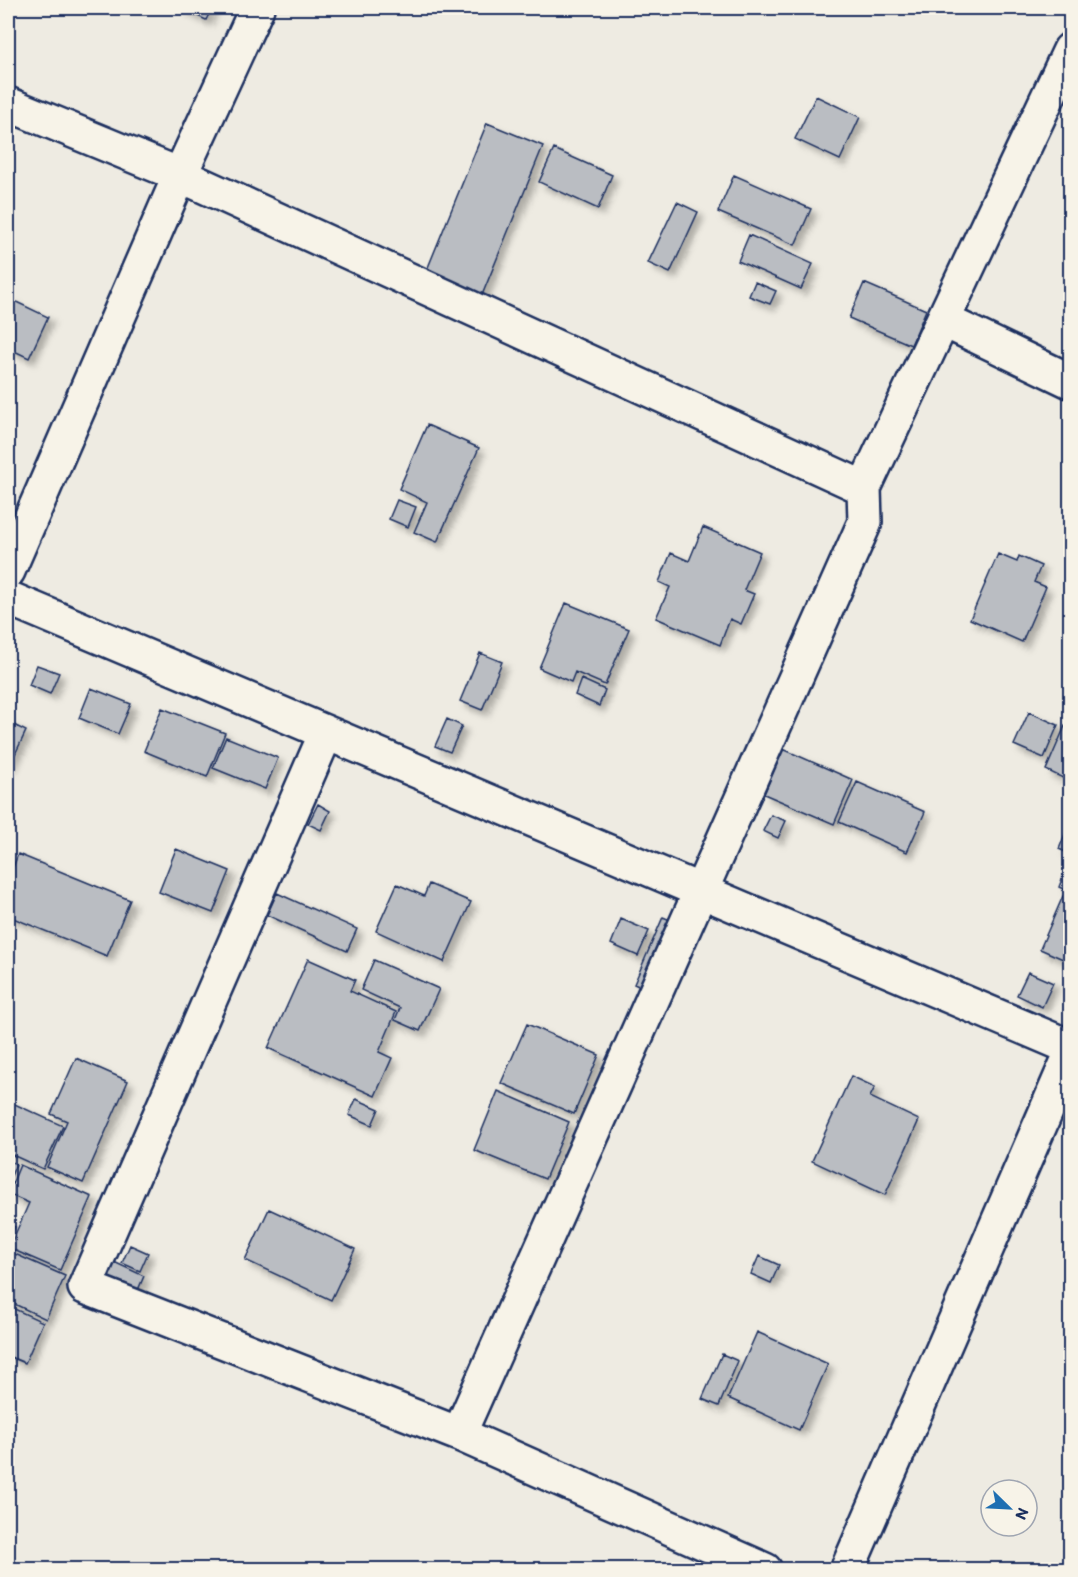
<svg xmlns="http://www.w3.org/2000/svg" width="1078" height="1577" viewBox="0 0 1078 1577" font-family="Itim,sans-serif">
	<defs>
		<filter id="shadow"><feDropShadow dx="5.5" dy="5.5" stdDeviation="3" flood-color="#0004"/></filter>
	</defs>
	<rect width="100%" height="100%" fill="#eeebe2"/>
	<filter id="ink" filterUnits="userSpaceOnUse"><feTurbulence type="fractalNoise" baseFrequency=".0167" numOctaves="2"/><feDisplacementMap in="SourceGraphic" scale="12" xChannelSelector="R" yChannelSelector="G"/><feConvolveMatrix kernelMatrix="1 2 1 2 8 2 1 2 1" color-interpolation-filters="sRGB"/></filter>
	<g filter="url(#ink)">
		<path fill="#babdc2" stroke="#1b2f5e" stroke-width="1.5" filter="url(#shadow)" d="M181 8H212L206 20Z
			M816 96 860 117 840 160 795 139Z
			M487 123 543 146 478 305 422 282Z
			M554 149 612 175 598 209 539 182Z
			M734 175 811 209 795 245 718 212Z
			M677 202 698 212 670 273 648 263Z
			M749 235 813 264 801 289 738 261Z
			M755 282 776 291 770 304 749 296Z
			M864 283 926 310 911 345 849 318Z
			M8 298 48 317 29 358 8 348Z
			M427 425 479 448 437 542 414 532 427 502 399 489Z
			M397 500 416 507 408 527 389 519Z
			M703 527 760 552 744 590 754 594 741 624 730 619 720 645 656 618 670 587 659 582 671 553 689 561Z
			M998 554 1017 562 1019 556 1041 566 1034 582 1046 587 1022 642 970 619Z
			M1070 558V577L1064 574Z
			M566 603 629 629 605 685 575 672 571 682 539 668Z
			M480 653 502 662 482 710 460 701Z
			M37 665 59 673 50 694 29 685Z
			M581 679 605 690 599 706 575 695Z
			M91 688 131 704 118 734 79 718Z
			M162 708 225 733 207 777 144 751Z
			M1029 712 1058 725 1044 758 1014 745Z
			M447 719 462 726 450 752 435 746Z
			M8 722 26 731 8 769Z
			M1065 726 1070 729V772L1067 780 1046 770Z
			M226 737 278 758 265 789 213 768Z
			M783 749 853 780 834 824 764 794Z
			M857 782 925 812 907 852 839 822Z
			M318 804 330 811 321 830 308 824Z
			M771 815 786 821 778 838 763 831Z
			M1070 822V854L1059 849Z
			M176 849 230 871 213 913 159 892Z
			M18 854 130 900 107 956 8 916V881Z
			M1065 871 1070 873V892L1059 887Z
			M397 884 424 896 429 884 471 902 444 962 376 931Z
			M277 893 357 929 347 951 267 915Z
			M1063 896 1070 899V962L1040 949Z
			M663 917 682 925 654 993 634 984Z
			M621 919 649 931 638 956 611 944Z
			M308 959 355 980 350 991 396 1012 379 1052 392 1058 375 1096 268 1048Z
			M374 960 439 989 420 1031 395 1020 400 1008 361 990Z
			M1028 972 1053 983 1042 1007 1017 995Z
			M527 1024 599 1055 574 1114 501 1083Z
			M76 1058 128 1081 83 1183 47 1167 67 1121 51 1114Z
			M851 1076 875 1087 870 1097 919 1120 885 1195 812 1161Z
			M498 1091 569 1122 545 1179 474 1150Z
			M356 1099 379 1109 372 1125 349 1115Z
			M8 1101 63 1126 43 1169 8 1153Z
			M8 1160 16 1164 8 1183Z
			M20 1165 92 1197 60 1270 9 1248 29 1203 8 1194Z
			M269 1209 355 1249 331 1300 245 1260Z
			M8 1224 15 1227 8 1243Z
			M130 1245 148 1253 140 1271 122 1263Z
			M8 1251 65 1276 46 1319 8 1301Z
			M759 1256 779 1265 771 1283 751 1274Z
			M114 1262 144 1276 135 1297 105 1283Z
			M8 1306 43 1322 25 1363 8 1356Z
			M757 1332 828 1364 799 1430 728 1398Z
			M722 1354 738 1361 719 1406 702 1399Z"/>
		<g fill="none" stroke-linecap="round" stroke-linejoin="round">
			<defs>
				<path id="minor" d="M8 104 180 175 864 488 865 522 459 1434
					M943 320 1070 381
					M864 488 1070 50
					M8 571 180 175 257 8
					M8 598 1070 1047
					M326 733 85 1287 459 1434 765 1570
					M847 1570 1070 1056"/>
			</defs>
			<use href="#minor" stroke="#1b2f5e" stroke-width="38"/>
			<use href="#minor" stroke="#f7f3e8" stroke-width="33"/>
		</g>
	</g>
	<rect width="1078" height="1577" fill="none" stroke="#f7f3e8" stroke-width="30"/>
	<rect x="15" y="15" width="1048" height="1547" fill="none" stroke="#1b2f5e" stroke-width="2" filter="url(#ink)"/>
	<g transform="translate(1009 1508) rotate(114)"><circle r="28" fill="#f7f3e8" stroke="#9fa5b1" stroke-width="1.5"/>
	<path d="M0-4.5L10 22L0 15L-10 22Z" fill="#1f6fb2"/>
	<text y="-9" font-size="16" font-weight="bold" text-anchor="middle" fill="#1b2f5e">N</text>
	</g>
</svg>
